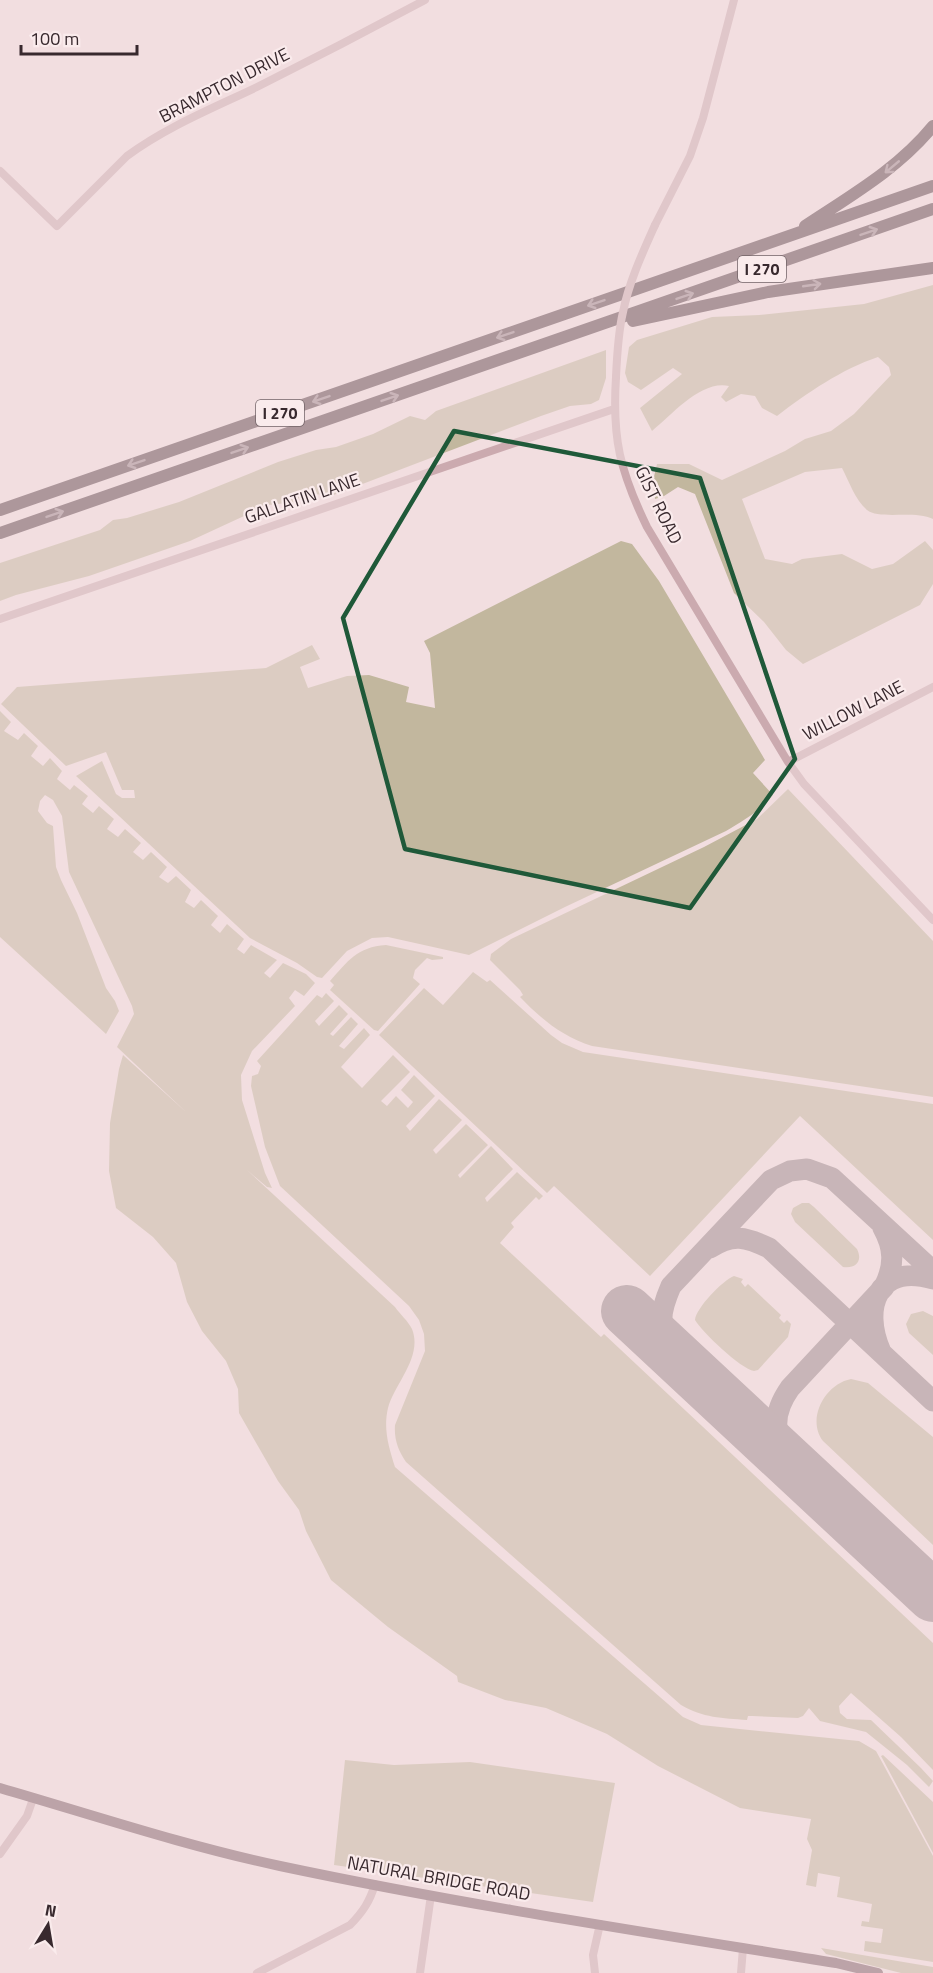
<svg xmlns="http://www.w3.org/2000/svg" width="933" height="1973" viewBox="0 0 933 1973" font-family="'Titillium Web',sans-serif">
	<rect width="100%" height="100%" fill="#f2dee0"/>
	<path fill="#c2b79e" d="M933 285V519C914 510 879 520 867 510 855 500 849 481 842 468L805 472 742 499 765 559 792 564 802 559 842 554 872 569 893 564 925 541 933 550V584L920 605 803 664 786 650 764 622 734 593 695 494 678 487 664 496 655 499 653 481 657 464H689L722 480 785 451 805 439 831 431 854 414 891 375 889 367 878 357C842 369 807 393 777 416L762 408 755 396 741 394 726 402 721 397 729 386C701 380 673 414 652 431L640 408 682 374 673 368 641 390 628 382 625 373 629 347 637 340 712 317 759 315 864 304Z
		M606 350V378L599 400 591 404 570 406 541 416 331 496 315 494 307 490 296 502 268 505 190 541 89 576 16 595 0 601V563L100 530 113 520 127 518 179 502 278 462 316 450 336 447 373 434 410 416 425 420 436 411Z
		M621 541 632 544 659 581 765 760 753 773 773 795C762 810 742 821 726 831L565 907 469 955 388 937 372 938 347 951 322 978 317 977 297 963 250 938 76 776 102 761 116 794 122 798H135L134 790H122L106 752 66 766 1 704 17 687 266 668 312 645 320 659 300 667 308 688 347 676 369 675 409 687 406 702 435 708 430 653 424 641Z
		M0 711 11 722 4 731 18 740 24 733 38 746 31 756 43 766 50 758 62 771 57 779 70 790 74 785 88 796 82 804 93 813 99 806 114 819 107 829 118 837 125 829 141 843 133 852 143 860 151 852 167 867 159 877 168 883 176 876 191 890 185 902 194 908 201 900 218 916 211 925 220 933 227 924 244 939 237 949 244 954 251 945 277 960 264 973 270 978 283 963 306 974 315 983 304 996 295 990 289 998 295 1006 252 1051 241 1075 242 1100 265 1173 272 1188 267 1187 247 1170 395 1307C400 1314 408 1321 412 1329 423 1357 395 1383 388 1408 383 1429 389 1448 395 1467L683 1717 701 1725 859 1741 876 1751 933 1856V1962L864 1951 865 1941 881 1943 883 1929 861 1926 862 1921 869 1922 872 1904 837 1897 840 1877 818 1873 816 1887 806 1885 812 1850 807 1839 811 1819 740 1808 658 1766 607 1734 546 1708 505 1700 458 1682 457 1676 388 1627 331 1580 306 1531 299 1510 278 1481 239 1413 238 1389 226 1361 202 1331 187 1302 176 1263 153 1237 116 1208 109 1171 110 1123 119 1069 123 1055 186 1112 117 1047 134 1014 132 1006 69 872 62 816 53 800 45 795 40 801 38 811 47 823 53 826 56 867 61 880 77 913 106 988 115 1001 119 1011 106 1034 0 937Z
		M788 789 933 941V1097L592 1046C563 1037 541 1019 520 997L523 995 520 990 490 960 491 954 511 939 704 847 757 819Z
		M386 945 443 957V959L432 960 427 958 415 970 413 978 420 984 378 1031 374 1030 330 990 334 985 330 981C348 961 357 947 386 945Z
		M473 972 487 982 490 980 551 1035 562 1043 583 1052 933 1104V1240L800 1116 650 1276 554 1186 547 1193 379 1035 424 988 443 1005Z
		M326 993 334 1001 315 1021 319 1026 339 1005 348 1014 330 1034 333 1036 351 1017 358 1024 339 1046 344 1049 364 1028 370 1035 341 1067 362 1088 393 1055 410 1072 381 1101 387 1106 396 1096 408 1108 413 1102 401 1090 414 1075 435 1096 406 1126 410 1131 439 1099 462 1120 433 1150 436 1154 466 1124 488 1145 458 1175 460 1178 491 1146 513 1169 485 1198 487 1202 517 1172 543 1196 539 1200 536 1197 511 1223 514 1227 500 1243 601 1337 604 1334 933 1643V1770L901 1737 851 1693 839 1706 840 1713 847 1719 871 1720 921 1768 933 1781 929 1787 907 1765 866 1732 820 1721 809 1708 803 1716 798 1718 752 1716H748L747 1720C722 1718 703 1718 681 1705L406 1462C398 1450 394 1439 395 1425L425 1351 424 1334 419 1320 409 1306 280 1186 265 1147 251 1086 252 1076 258 1074 261 1066 257 1061 317 995 322 998Z
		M802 1203H809L814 1207 857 1249C863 1261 856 1269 843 1267L795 1222 791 1214 793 1208Z
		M734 1276 743 1279 741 1282 745 1287 748 1284 781 1315 779 1318 784 1323 787 1320 791 1324 788 1337 758 1370 754 1371C741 1369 702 1332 695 1320 696 1308 723 1280 734 1276Z
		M923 1311 933 1316V1355L909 1333 906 1324 911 1314Z
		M851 1379 868 1383 933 1437V1545L823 1441C806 1419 825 1384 851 1379Z
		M883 1755 933 1802V1853L881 1756Z
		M345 1760 394 1765 470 1762 615 1783 593 1902 334 1865Z
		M821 1948 933 1967V1973H901L826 1954Z"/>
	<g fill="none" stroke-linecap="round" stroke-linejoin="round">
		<path stroke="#958487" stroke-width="21" d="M710 1248C733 1233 746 1237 769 1248L933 1401
			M881 1352C861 1307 878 1263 933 1279
			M673 1354C659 1325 658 1316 671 1286L771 1180 790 1171 807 1169 832 1178 933 1271
			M794 1467C775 1437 769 1418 790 1388L884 1287C895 1265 894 1248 883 1228"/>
		<path stroke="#958487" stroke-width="52" d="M627 1311 933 1596"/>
		<path stroke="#cbaaaf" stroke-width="8" d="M0 171 57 226 127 156C166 127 213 108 257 87 313 59 369 30 425 0
			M655 225 690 156 703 118 734 0
			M616 377C612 439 620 471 647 527L788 762 804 784 933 920
			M0 619 614 409
			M788 762 933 687
			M0 1854 27 1816 33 1799
			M257 1973 350 1925C363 1912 370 1901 375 1884
			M420 1973 431 1895
			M595 1973 593 1955 600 1924
			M741 1973 743 1948"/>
		<path stroke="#7a5b64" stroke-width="10" d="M0 1788C93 1815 186 1846 280 1866 464 1905 651 1933 836 1963L878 1973"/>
		<path stroke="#594048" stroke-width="12" d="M805 226C850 196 898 169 933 126
			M633 321 768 292 933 268
			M0 510 933 186
			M0 533 933 209"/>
		<path stroke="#cbaaaf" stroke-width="8" d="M616 377C617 355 618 333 623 312 629 282 642 254 655 225"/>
	</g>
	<defs><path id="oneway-shaft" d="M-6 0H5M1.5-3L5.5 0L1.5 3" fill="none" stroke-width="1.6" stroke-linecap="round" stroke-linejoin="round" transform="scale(1.5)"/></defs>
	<g stroke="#99848a">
		<use href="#oneway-shaft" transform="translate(892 167) rotate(140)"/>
		<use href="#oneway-shaft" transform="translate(869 232) rotate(-19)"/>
		<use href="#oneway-shaft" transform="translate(812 285) rotate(-8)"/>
		<use href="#oneway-shaft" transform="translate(685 296) rotate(-19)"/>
		<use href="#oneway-shaft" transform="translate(596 303) rotate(161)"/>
		<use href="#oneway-shaft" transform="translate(505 335) rotate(161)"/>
		<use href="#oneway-shaft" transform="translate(390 398) rotate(-19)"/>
		<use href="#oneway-shaft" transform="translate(321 399) rotate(161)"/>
		<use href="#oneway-shaft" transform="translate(240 450) rotate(-19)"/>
		<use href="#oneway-shaft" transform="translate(136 463) rotate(161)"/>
		<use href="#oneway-shaft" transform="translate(55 514) rotate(-19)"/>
	</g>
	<path d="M0 0H933V1973H0ZM454 431 700 478 795 759 690 908 405 849 343 618Z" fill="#f2dee0" fill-opacity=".55" fill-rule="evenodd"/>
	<path fill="none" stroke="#1f5939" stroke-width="4.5" stroke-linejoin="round" d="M454 431 700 478 795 759 690 908 405 849 343 618Z"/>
	<g text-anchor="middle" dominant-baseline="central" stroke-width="4.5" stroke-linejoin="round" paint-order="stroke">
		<g fill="#faebec" stroke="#726367" stroke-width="1.5">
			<rect x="738" y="256" width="48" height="26" rx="4.5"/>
			<rect x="256" y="400" width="48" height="26" rx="4.5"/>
		</g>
		<g font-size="16" font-weight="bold" fill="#38292e">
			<text x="762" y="269">I 270</text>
			<text x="280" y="413">I 270</text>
		</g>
		<g font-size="18" fill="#38292e" stroke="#faebec">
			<text transform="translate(224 85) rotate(-27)">BRAMPTON DRIVE</text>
			<text transform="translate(302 498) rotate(-19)">GALLATIN LANE</text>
			<text transform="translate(659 505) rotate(64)">GIST ROAD</text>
			<text transform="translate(853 710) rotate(-27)">WILLOW LANE</text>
			<text transform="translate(439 1878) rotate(10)">NATURAL BRIDGE ROAD</text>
		</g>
	</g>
	<g transform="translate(48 1925) rotate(11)" stroke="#faebec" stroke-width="4.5" paint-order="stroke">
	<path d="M0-4.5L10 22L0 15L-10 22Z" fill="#38292e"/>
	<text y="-9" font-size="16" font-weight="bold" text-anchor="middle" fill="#38292e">N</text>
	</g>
	<path d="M21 45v9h116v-9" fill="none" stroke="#38292e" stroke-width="3"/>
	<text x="30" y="45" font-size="18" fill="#38292e" stroke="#faebec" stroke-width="4.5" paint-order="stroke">100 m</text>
</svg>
